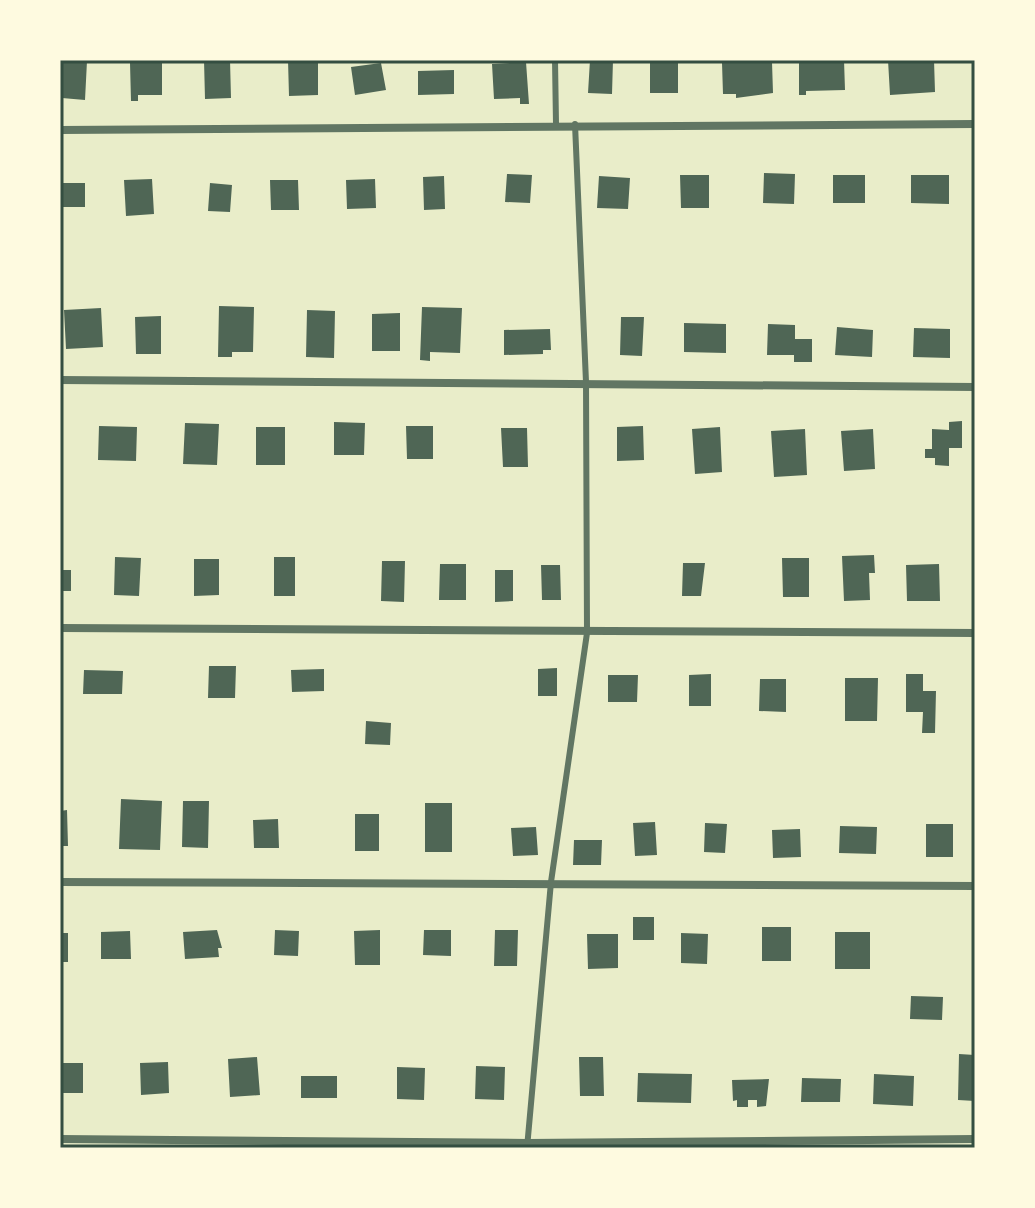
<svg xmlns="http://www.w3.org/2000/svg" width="1035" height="1208" viewBox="0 0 1035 1208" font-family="Lato,sans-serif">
	<rect width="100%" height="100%" fill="#e9edc9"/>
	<path fill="#4f6655" d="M60 60 87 61 85 100 62 98Z
		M204 60H230L231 98 205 99Z
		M288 60H318V95L289 96Z
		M590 60H613L612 94 588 93Z
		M650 60H678V93H650Z
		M799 60H844L845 90 806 91V95H799Z
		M888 60H934L935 92 890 95Z
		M162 62V95H138V101H131L130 63Z
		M526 62 529 104H520V98L494 99 492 64Z
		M772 62 773 93 736 98V94H723L722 63Z
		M381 63 386 90 355 95 351 67Z
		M454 70V94L418 95V71Z
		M764 173 795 174 794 204 763 203Z
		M507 174 532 175 530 203 505 202Z
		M680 175H709V208H681Z
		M833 175H865V203H833Z
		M911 175H949V204L911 203Z
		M444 176 445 209 424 210 423 177Z
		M599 176 630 178 628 209 597 208Z
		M152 179 154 214 126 216 124 180Z
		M375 179 376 208 347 209 346 180Z
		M270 180H298L299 210H271Z
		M62 183H85V207H60Z
		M210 183 232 185 230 212 208 211Z
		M219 306 254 307 253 352H232V357H218Z
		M422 307 462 308 460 353 430 352V361L420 360Z
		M101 308 103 347 66 349 64 310Z
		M307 310 335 311 334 358 306 357Z
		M400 313V351H372V314Z
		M161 316V354H136L135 317Z
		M621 317H644L642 356 620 355Z
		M684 323 726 324V353L684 352Z
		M768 324 795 325V339H812V362H794V355H767Z
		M837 327 873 330 872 357 835 355Z
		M914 328 950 329V358L913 357Z
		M550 329 551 350H543V354L504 355V330Z
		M962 421V448H949V466L935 465V458H925V449H932V429L949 430V422Z
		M334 422 365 423 364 455H334Z
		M185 423 219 424 217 465 183 464Z
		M99 426 137 427 136 461 98 460Z
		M406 426H433V459H407Z
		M643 426 644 460 617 461V427Z
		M256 427H285V465H256Z
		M720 427 722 472 695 474 692 429Z
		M501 428H527L528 467H503Z
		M805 429 807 475 774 477 771 431Z
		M873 429 875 469 844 471 841 431Z
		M874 555 875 573H869L870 600 844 601 842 556Z
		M115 557 141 558 139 596 114 595Z
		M274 557H295V596H274Z
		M782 558H809V597H783Z
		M194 559H219V595L194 596Z
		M382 561H405L404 602 381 601Z
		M683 563H705L701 596H682Z
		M440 564H466V600H439Z
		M939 564 940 601H907L906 565Z
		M541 565H560L561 600H542Z
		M60 570H71V591H60Z
		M495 570H513V601L495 602Z
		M209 666H236L235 698H208Z
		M557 668V696H538V669Z
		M324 669V691L292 692 291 670Z
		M84 670 123 671 122 694H83Z
		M711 674V706H689V675Z
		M906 674H923V691H936L935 733H922L923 712H906Z
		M608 675H638L637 702H608Z
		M845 678H878L877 721H845Z
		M760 679H786V712L759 711Z
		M366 721 391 723 390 745 365 744Z
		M121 799 162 801 160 850 119 849Z
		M183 801H209L208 848 182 847Z
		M425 803H452V852H425Z
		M67 810 68 846H60V811Z
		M355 814H379V851H355Z
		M278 819 279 848H254L253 820Z
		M655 822 657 855 635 856 633 823Z
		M705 823 727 824 725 853 704 852Z
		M926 824H953V857H926Z
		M840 826 877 827 876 854 839 853Z
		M536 827 538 855 513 856 511 828Z
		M800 829 801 857 773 858 772 830Z
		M574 840H602L601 865H573Z
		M633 917H654V940H633Z
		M762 927H791V961H762Z
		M217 930 222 948H218L219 957 185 959 183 932Z
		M275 930 299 931 298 956 274 955Z
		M380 930V965H355L354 931Z
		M424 930H451V956L423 955Z
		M495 930H518L517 966H494Z
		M130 931 131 959H101V932Z
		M835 932H870V969H835Z
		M60 933H68V962H60Z
		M681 933 708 934 707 964 681 963Z
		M587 934H618V968L588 969Z
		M911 996 943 997 942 1020 910 1019Z
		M959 1054 975 1055V1101L958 1100Z
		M257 1057 260 1095 230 1097 228 1059Z
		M579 1057H603L604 1096H580Z
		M168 1062 169 1093 141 1095 140 1063Z
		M60 1063H83V1093H60Z
		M476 1066 505 1067 504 1100 475 1099Z
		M397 1067 425 1068 424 1100 397 1099Z
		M638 1073 692 1074 691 1103 637 1102Z
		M874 1074 914 1076 913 1106 873 1104Z
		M301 1076H337V1098H301Z
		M802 1078 841 1079 840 1102H801Z
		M769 1079 766 1106 757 1107V1100H748V1107H737V1100L733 1101 732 1080Z"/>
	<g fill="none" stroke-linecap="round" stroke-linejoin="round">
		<path stroke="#617663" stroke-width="6" d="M555 60 556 124
			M527 1148 551 882 587 633 586 382 575 124"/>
		<path stroke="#617663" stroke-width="8" d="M60 130 975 124
			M60 380 975 387
			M60 628 975 633
			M60 882 975 886
			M60 1139 528 1143 975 1139"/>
	</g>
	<rect width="1035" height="1208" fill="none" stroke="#fefae0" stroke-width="124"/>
	<rect x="62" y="62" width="911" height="1084" fill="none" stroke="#344e41" stroke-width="3"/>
</svg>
